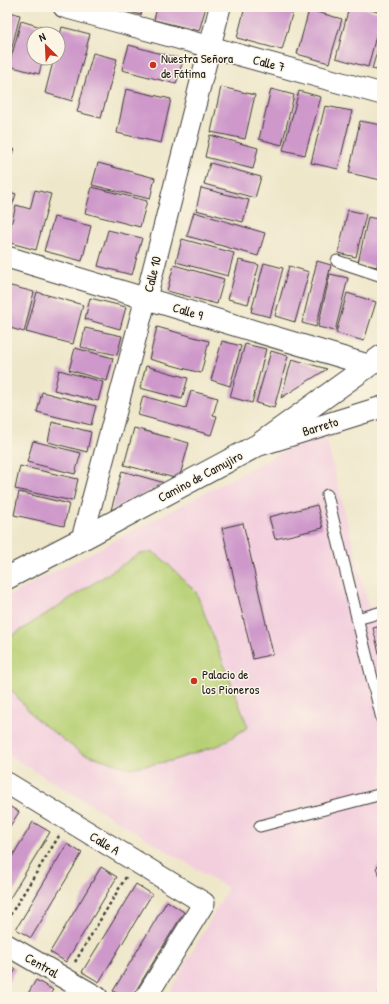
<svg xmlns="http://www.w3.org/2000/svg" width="389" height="1004" viewBox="0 0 389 1004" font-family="'Patrick Hand',sans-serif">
	<rect width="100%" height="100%" fill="#fcf5e5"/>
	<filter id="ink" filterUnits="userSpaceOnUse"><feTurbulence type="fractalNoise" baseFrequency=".025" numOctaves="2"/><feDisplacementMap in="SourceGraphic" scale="8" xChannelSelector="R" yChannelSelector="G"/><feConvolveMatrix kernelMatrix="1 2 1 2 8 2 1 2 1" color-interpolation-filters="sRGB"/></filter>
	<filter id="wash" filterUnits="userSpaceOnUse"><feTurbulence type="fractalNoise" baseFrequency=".012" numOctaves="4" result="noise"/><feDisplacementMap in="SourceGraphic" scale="16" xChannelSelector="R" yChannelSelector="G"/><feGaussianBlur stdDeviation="0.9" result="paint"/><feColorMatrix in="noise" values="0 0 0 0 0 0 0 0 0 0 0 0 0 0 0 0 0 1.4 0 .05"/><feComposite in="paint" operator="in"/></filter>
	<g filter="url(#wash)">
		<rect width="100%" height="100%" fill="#eee7ca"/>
		<path fill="#f3cfde" d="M324 430 369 608 382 604V997H167L228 888 7 754V597Z"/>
		<path fill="#b7d075" stroke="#6a7648" d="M153 552 165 561 196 592 248 727 220 745 171 761 130 768 81 753 36 719 7 685V639L139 554Z"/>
		<g id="blocks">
			<path fill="#ce98ca" d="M119 7H143L141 15 119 9Z
				M157 7H206L199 31 154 20Z
				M245 7H294L282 50 237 38Z
				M349 7H359L382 13 368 67 336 58Z
				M309 10 342 19 329 63 297 54Z
				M7 11 20 15 8 63H7Z
				M21 21 51 30 50 34H34V58H43L39 74 9 66Z
				M62 27 90 34 72 101 45 93 54 58H58V43Z
				M382 34V71L372 69Z
				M129 45 183 60 176 84 122 70Z
				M93 53 117 59 101 118 77 112Z
				M221 87 255 95 245 139 211 132Z
				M126 89 171 99 161 143 117 133Z
				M271 89 294 95 282 145 259 139Z
				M299 91 321 97 305 155 283 150Z
				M325 106 352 111 338 169 311 163Z
				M360 121 382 125 381 180 349 173Z
				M210 135 258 148 253 169 205 157Z
				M7 142 15 150 7 159Z
				M98 163 155 178 150 199 92 185Z
				M210 163 261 177 255 198 204 184Z
				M92 187 147 201 140 227 85 213Z
				M201 188 249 200 243 222 196 210Z
				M35 190 51 194 36 250 7 242 16 205 30 209Z
				M7 191 16 194 7 222Z
				M348 210 366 214 356 257 338 253Z
				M194 212 265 233 258 256 187 236Z
				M54 217 91 226 82 261 44 251Z
				M368 217 382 220V245L377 267 358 263Z
				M108 230 142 238 132 275 98 266Z
				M182 239 234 253 228 276 176 262Z
				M381 258H382V270H379Z
				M239 260 259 265 248 304 228 299Z
				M317 261 331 265 316 327 302 323Z
				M264 263 283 268 270 317 251 312Z
				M174 265 224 279 217 304 167 291Z
				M289 266 309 272 295 322 275 316Z
				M330 274 348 278 335 331 318 327Z
				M7 285 34 292 24 332 7 327Z
				M37 292 83 305 73 344 26 332Z
				M347 293 376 302 364 341 336 333Z
				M90 298 126 307 120 329 85 319Z
				M157 327 209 341 201 373 149 359Z
				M85 328 122 336 117 355 81 347Z
				M222 341 241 346 230 386 211 380Z
				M245 344 266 349 252 403 230 397Z
				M75 348 113 358 107 381 69 370Z
				M271 351 288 356 274 408 256 403Z
				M292 359 327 369 281 398Z
				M146 366 188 378 182 399 140 388Z
				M59 370 103 382 98 401 54 390Z
				M191 391 218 398 213 415 217 416 211 435 138 415 143 396 186 408Z
				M42 392 96 406 91 425 37 412Z
				M379 420H382V430H381Z
				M52 422 91 432 87 452 48 442Z
				M134 428 189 443 179 479 124 465Z
				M33 441 81 453 75 474 27 462Z
				M20 466 78 479 73 501 15 489Z
				M122 471 165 483 111 510Z
				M19 492 69 504 64 526 14 515Z
				M317 505 323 528 275 539 269 517Z
				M243 523 273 654 253 659 222 528Z
				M382 626V661H381L373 628Z
				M7 805 19 812 7 831Z
				M33 822 50 832 7 903V865Z
				M67 844 82 853 31 938 16 929Z
				M382 862V881L376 868Z
				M101 867 117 877 66 962 50 952Z
				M136 884 152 894 99 982 82 972Z
				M167 901 184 912 132 997H123L113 991Z
				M7 964 16 969 7 984Z
				M36 980 53 990 48 997H26Z
				M382 990V997H376Z"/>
		</g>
	</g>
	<g filter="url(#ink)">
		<use href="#blocks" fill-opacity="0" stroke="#3c3a36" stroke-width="1"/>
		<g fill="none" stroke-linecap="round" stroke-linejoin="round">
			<defs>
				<path id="service" d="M337 261 382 276
					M327 495 382 719
					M357 619 382 612
					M260 826 382 794"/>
				<path id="minor" d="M64 7 382 94
					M7 257 368 365
					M263 444 382 407
					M82 539 146 298 220 7
					M7 783 204 903 146 997
					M7 945 97 997"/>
				<path id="tertiary" d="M7 578 82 539 258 445 382 356"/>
			</defs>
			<use href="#service" stroke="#3c3a36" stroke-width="13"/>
			<use href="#minor" stroke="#3c3a36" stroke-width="23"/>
			<use href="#tertiary" stroke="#3c3a36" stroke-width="24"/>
			<path stroke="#3c3a36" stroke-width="2.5" stroke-dasharray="3 3" stroke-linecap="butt" d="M7 920 59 836
				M75 962 126 877"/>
			<use href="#service" stroke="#fff" stroke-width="11"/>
			<use href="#minor" stroke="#fff" stroke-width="21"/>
			<use href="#tertiary" stroke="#fff" stroke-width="22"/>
		</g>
	</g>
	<g fill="#c8321e" stroke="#fcf5e5" stroke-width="1.5">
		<circle cx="153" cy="65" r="4"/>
		<circle cx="194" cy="681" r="4"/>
	</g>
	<g text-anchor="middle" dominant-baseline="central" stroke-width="3" stroke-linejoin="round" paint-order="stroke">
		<g font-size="13" fill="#1c1c1c" stroke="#fcf5e5" text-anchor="start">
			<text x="161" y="58">Nuestra Señora<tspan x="161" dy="15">de Fátima</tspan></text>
			<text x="202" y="674">Palacio de<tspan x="202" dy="15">los Pioneros</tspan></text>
		</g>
		<g font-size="13" fill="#1c1c1c" stroke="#fcf5e5">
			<text transform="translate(269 63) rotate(15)">Calle 7</text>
			<text transform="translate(152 274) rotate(-76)">Calle 10</text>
			<text transform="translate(188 311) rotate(17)">Calle 9</text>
			<text transform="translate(320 426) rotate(-17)">Barreto</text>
			<text transform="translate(200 476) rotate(-28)">Camino de Camujiro</text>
			<text transform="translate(105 843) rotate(31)">Calle A</text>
			<text transform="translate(42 965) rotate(30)">Central</text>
		</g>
	</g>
	<rect width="389" height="1004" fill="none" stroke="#fcf5e5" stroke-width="24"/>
	<g transform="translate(46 46) rotate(336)"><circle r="19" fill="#fcf5e5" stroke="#a29e95"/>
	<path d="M0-3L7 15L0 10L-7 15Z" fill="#c8321e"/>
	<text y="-6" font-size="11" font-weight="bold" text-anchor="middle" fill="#1c1c1c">N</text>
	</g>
</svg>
